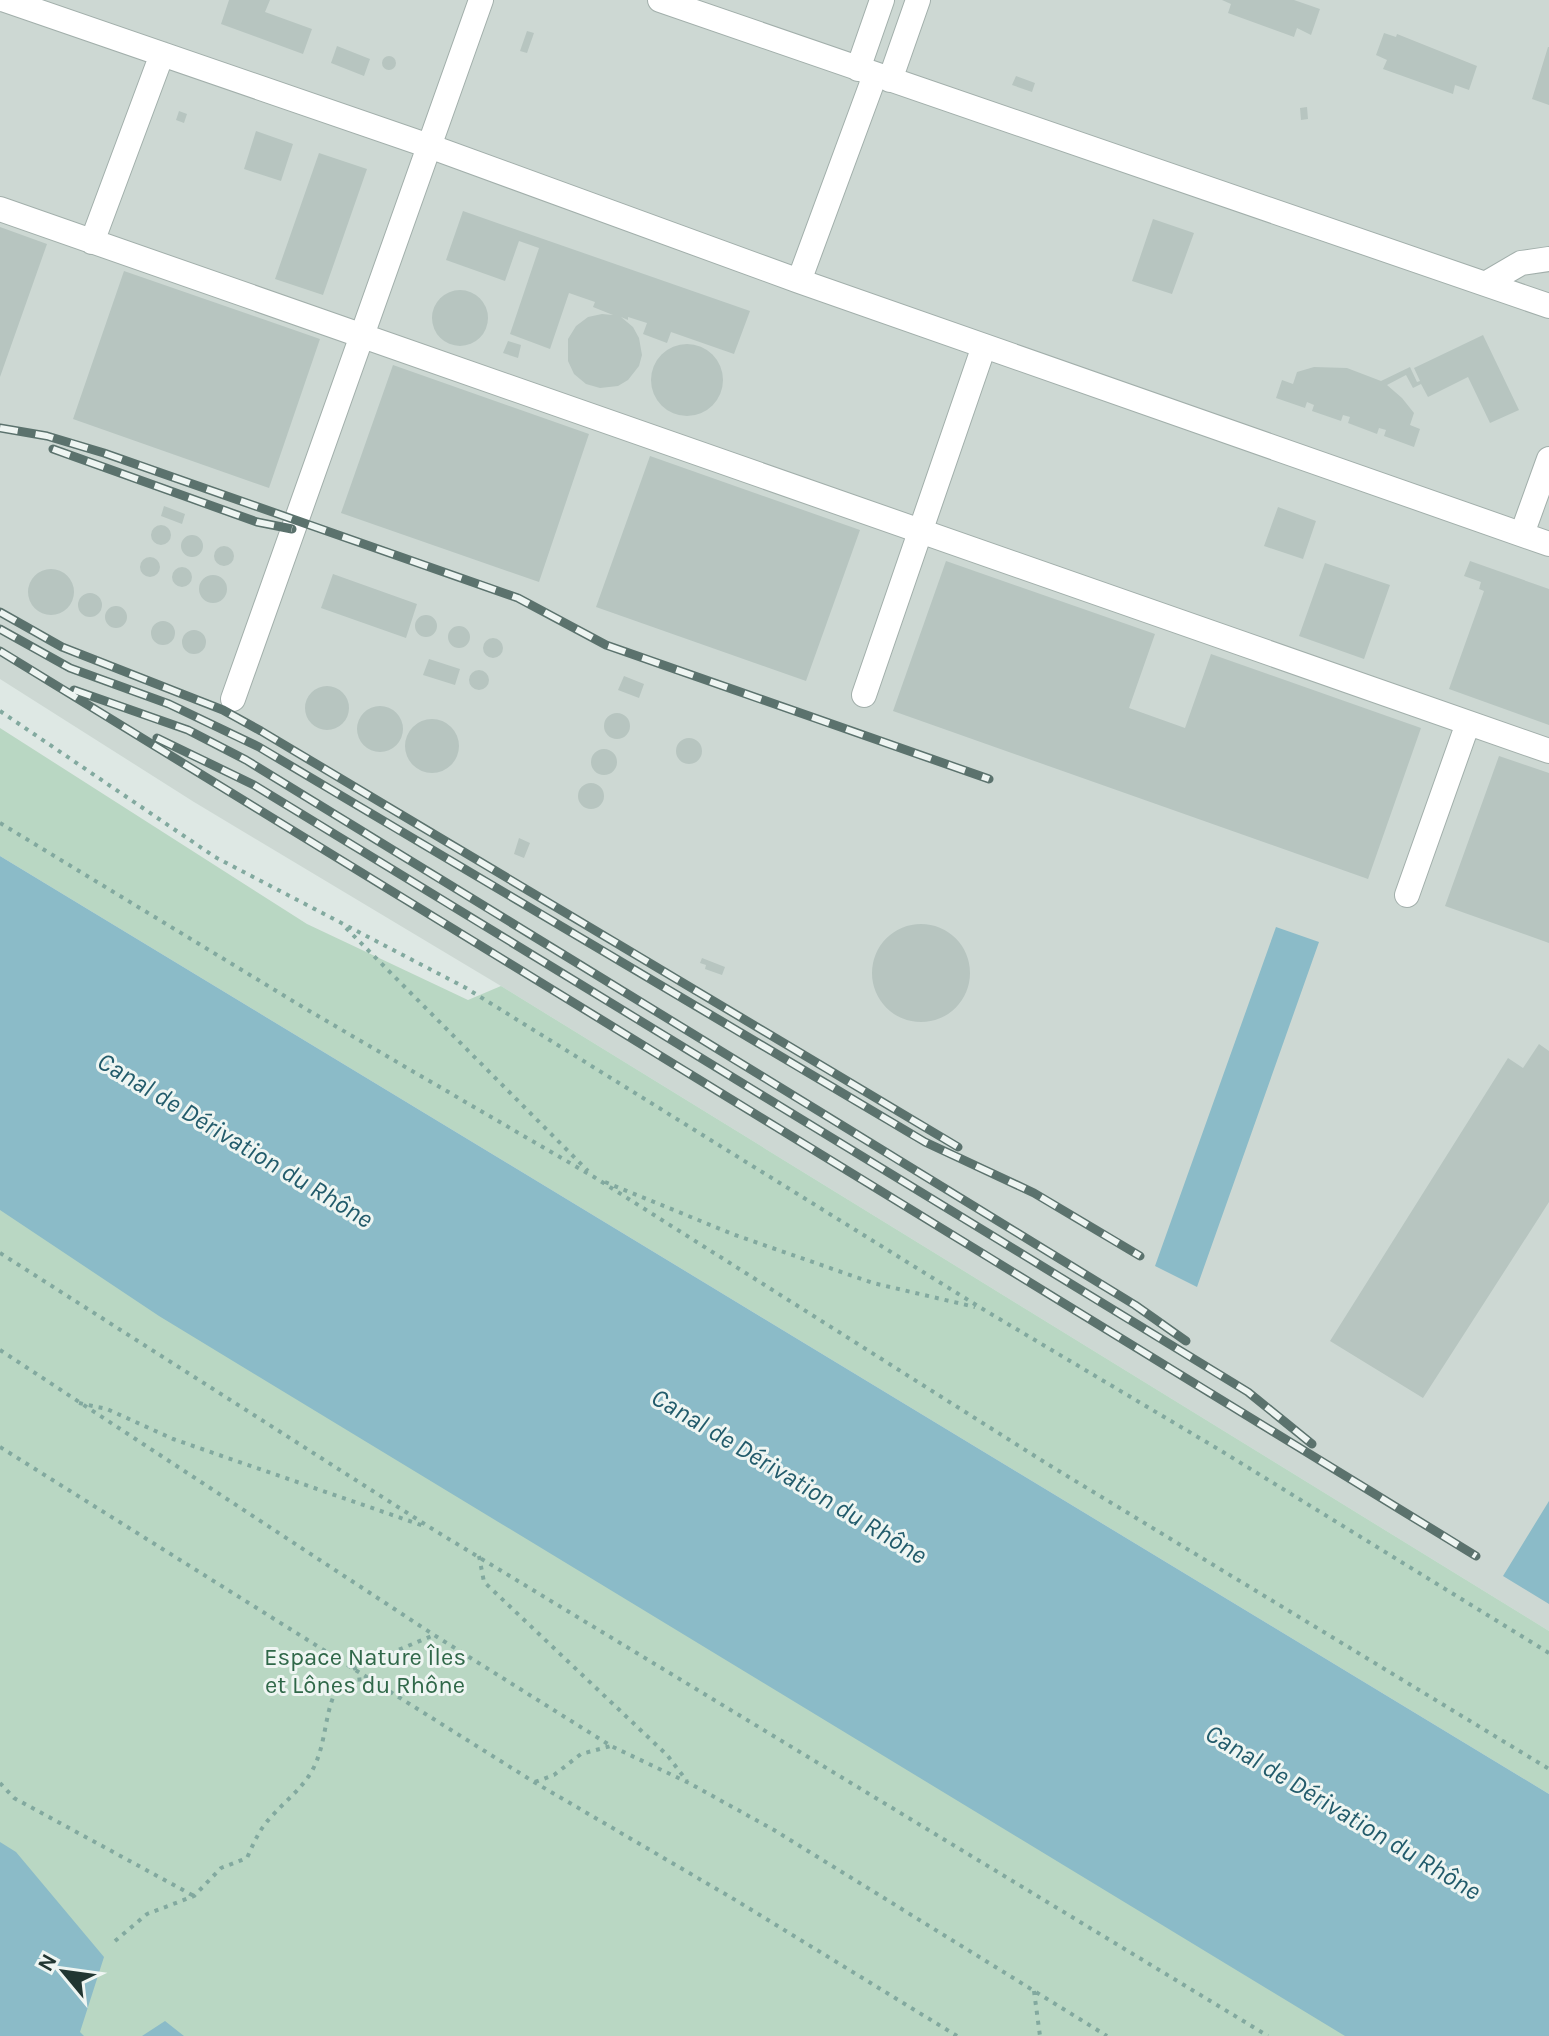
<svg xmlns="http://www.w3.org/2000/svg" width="1549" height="2036" viewBox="0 0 1549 2036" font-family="Karla,sans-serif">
	<rect width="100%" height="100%" fill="#dee8e4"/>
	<path fill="#cdd8d3" d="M0 0H1549V1631L501 986 194 802 0 679Z"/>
	<path fill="#b9d7c3" d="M0 728 307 924 468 1000 501 986 1549 1631V1794L0 856Z
		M0 1016 1549 2036H0Z"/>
	<path fill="#8bbbc8" d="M0 856 1549 1794V2036H1345L159 1316 0 1210Z
		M1276 927 1319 942 1197 1287 1155 1266Z
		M1549 1501V1604L1503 1576Z
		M0 1842 16 1852 104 1957 80 2032 84 2036H0Z
		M165 2021 184 2036H142Z"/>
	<path fill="#b7c5c0" d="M229 0H270L265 12 312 29 303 54 221 24Z
		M1222 0H1294L1320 9 1311 35 1297 28 1294 37 1228 13 1231 4Z
		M527 31 534 33 527 53 520 51Z
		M1384 33 1396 37 1397 34 1477 66 1469 90 1455 85 1453 94 1383 69 1387 60 1376 55Z
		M337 46 370 59 364 76 331 63Z
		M1548 47H1549V105L1532 99Z
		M382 63a7 7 0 1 1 14 0a7 7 0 1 1-14 0Z
		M1016 76 1035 83 1032 92 1012 85Z
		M1307 107 1308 119 1301 120 1300 108Z
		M179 111 187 114 184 123 176 120Z
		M256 131 293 144 281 181 244 169Z
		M319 153 367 169 323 295 275 279Z
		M463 211 750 311 734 354 671 332 667 343 643 334 647 323 628 317V320L621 317 633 327 639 338 642 355 639 366 628 380 618 386 600 388 586 384 574 374 568 361V339L576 326 588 317 602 314 613 315 593 307 595 302 569 293 550 349 510 334 539 248 519 241 505 281 446 260Z
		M1153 219 1194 233 1172 294 1132 281Z
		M0 227 47 244 0 377Z
		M124 271 320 339 269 488 73 419Z
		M432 318a28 28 0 1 1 56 0a28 28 0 1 1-56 0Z
		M1483 335 1519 410 1490 423 1468 377 1428 397 1421 384 1413 388 1406 375 1387 385 1402 398 1414 413 1410 425 1420 429 1414 447 1384 436 1386 430 1379 428 1377 434 1348 423 1350 417 1343 415 1341 421 1312 411 1314 405 1307 402 1305 408 1276 398 1282 380 1293 384 1297 372 1314 367 1347 368 1381 381 1410 367 1417 382 1420 381 1414 368Z
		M508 341 521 345 518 358 503 353Z
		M651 380a36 36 0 1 1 72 0a36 36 0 1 1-72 0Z
		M393 365 589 434 539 582 341 513Z
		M650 456 860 530 806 681 596 607Z
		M164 506 185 514 182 524 161 516Z
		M1278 507 1316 521 1303 559 1264 546Z
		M151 535a10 10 0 1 1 20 0a10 10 0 1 1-20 0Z
		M181 546a11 11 0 1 1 22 0a11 11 0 1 1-22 0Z
		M214 556a10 10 0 1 1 20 0a10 10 0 1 1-20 0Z
		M140 567a10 10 0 1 1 20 0a10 10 0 1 1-20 0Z
		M946 561 1155 634 1129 708 1185 728 1211 654 1421 728 1368 879 893 711Z
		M1470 561 1549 589V725L1449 689 1484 591 1479 589 1481 582 1464 576Z
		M1325 563 1390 585 1364 659 1299 636Z
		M172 577a10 10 0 1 1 20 0a10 10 0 1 1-20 0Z
		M28 592a23 23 0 1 1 46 0a23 23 0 1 1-46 0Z
		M333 574 417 604 406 638 321 608Z
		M199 589a14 14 0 1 1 28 0a14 14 0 1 1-28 0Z
		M78 605a12 12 0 1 1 24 0a12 12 0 1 1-24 0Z
		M105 617a11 11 0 1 1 22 0a11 11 0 1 1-22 0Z
		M415 626a11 11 0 1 1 22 0a11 11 0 1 1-22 0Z
		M151 633a12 12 0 1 1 24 0a12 12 0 1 1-24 0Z
		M448 637a11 11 0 1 1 22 0a11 11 0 1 1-22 0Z
		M182 642a12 12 0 1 1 24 0a12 12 0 1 1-24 0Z
		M483 648a10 10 0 1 1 20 0a10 10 0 1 1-20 0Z
		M429 659 460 669 455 685 423 675Z
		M469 680a10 10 0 1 1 20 0a10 10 0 1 1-20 0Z
		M624 676 644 684 639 698 618 690Z
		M305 708a22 22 0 1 1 44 0a22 22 0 1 1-44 0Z
		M357 729a23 23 0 1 1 46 0a23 23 0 1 1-46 0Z
		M604 726a13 13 0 1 1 26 0a13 13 0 1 1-26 0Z
		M405 746a27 27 0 1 1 54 0a27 27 0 1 1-54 0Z
		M676 751a13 13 0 1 1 26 0a13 13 0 1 1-26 0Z
		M591 762a13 13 0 1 1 26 0a13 13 0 1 1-26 0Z
		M1499 756 1549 773V943L1445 906Z
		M578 796a13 13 0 1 1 26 0a13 13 0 1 1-26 0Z
		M519 838 530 843 524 858 514 854Z
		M872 973a49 49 0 1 1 98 0a49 49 0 1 1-98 0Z
		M702 958 725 967 722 975 705 969 706 965 700 963Z
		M1539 1044 1549 1051V1202L1423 1398 1330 1341 1508 1058 1523 1068Z"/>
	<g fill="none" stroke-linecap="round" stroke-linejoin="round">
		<defs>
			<path id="minor" d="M5 0 429 146 799 281 1549 544
				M660 0 1549 306
				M858 69 882 0
				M890 80 918 0
				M0 209 1549 751
				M92 242 162 54
				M799 281 875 75
				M1485 284 1521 263 1549 259
				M1522 534 1549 459
				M864 695 984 346
				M233 699 481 0
				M1407 895 1468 723"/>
		</defs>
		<use href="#minor" stroke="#a2afab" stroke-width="26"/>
		<path stroke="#82a99f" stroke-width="4" stroke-dasharray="4 6" stroke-linecap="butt" d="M0 711 215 857 466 988 981 1308 1218 1449 1549 1653
			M0 823 306 1009 594 1177 1049 1465 1549 1769
			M346 928 588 1171
			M605 1182 735 1235 873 1283 975 1307
			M0 1253 434 1530 1268 2036
			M0 1350 434 1635 611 1746 689 1783 774 1830 1107 2036
			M79 1403 107 1409 173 1439 424 1526
			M0 1447 534 1782 737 1901 957 2036
			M479 1556 484 1582 667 1755 687 1781
			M353 1669 434 1635
			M535 1782 554 1775 581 1754 611 1746
			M0 1783 14 1798 194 1896
			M115 1941 147 1914 194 1896 221 1868 247 1858C254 1842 260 1828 272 1816 286 1800 303 1788 313 1769 328 1740 323 1710 341 1681L366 1679
			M1034 1991 1040 2036"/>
		<use href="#minor" stroke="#fff" stroke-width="24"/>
		<defs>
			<path id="rail" d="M0 428 47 436 104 453 518 598 606 645 989 779
				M53 449 257 522 292 529
				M0 612 62 647 223 710 261 731 958 1147
				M0 629 70 668 169 704 259 747 925 1142 1034 1193 1140 1256
				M0 651 1476 1556
				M74 690 188 730 246 760 1135 1305 1186 1341
				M157 738 254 785 1248 1392 1312 1444"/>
		</defs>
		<use href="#rail" stroke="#5b726d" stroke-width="9"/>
		<use href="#rail" stroke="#eef5f2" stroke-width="6" stroke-dasharray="18" stroke-linecap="butt"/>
	</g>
	<g text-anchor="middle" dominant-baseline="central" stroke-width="6" stroke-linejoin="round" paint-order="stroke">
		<g font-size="24" fill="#306849" stroke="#eef5f2">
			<text x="365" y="1657">Espace Nature Îles<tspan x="365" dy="28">et Lônes du Rhône</tspan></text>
		</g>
		<g font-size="26" font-style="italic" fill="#225b6b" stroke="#eef5f2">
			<text transform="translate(235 1140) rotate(31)">Canal de Dérivation du Rhône</text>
			<text transform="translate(789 1476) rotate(31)">Canal de Dérivation du Rhône</text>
			<text transform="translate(1343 1812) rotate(31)">Canal de Dérivation du Rhône</text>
		</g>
	</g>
	<g transform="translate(64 1972) rotate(299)" stroke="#eef5f2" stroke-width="6" paint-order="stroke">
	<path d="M0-6L14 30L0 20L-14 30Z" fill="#213632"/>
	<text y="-12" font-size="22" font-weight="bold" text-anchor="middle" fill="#213632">N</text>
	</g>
</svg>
